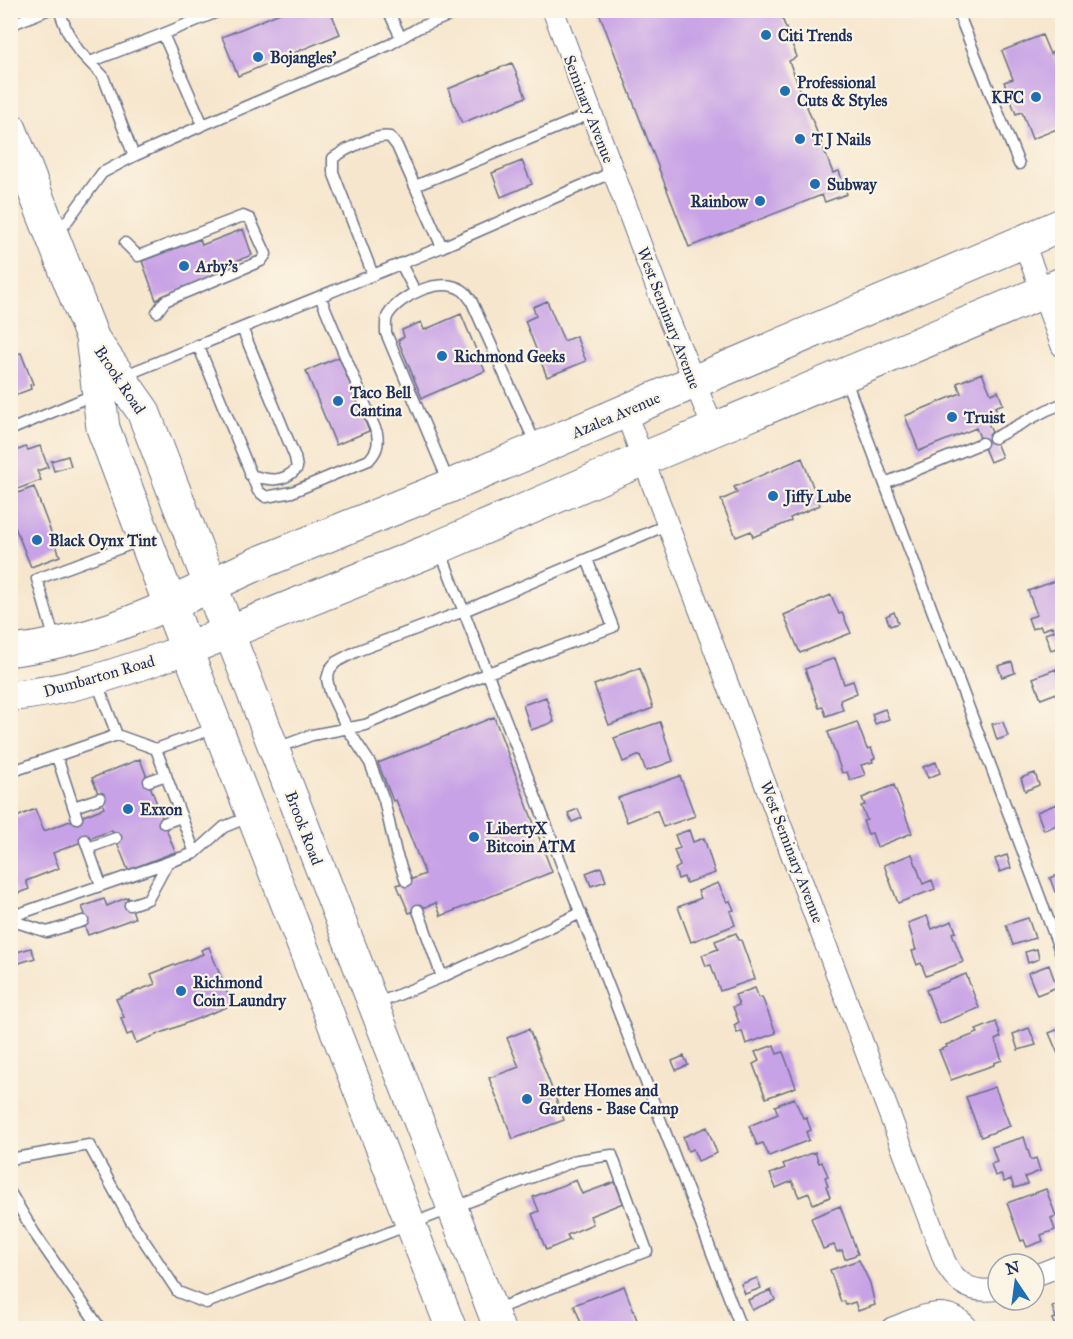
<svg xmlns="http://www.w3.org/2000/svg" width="1073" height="1339" viewBox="0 0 1073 1339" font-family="'IM FELL Great Primer',serif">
	<rect width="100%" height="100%" fill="#fcf5e5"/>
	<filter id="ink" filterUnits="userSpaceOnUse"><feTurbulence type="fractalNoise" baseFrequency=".0167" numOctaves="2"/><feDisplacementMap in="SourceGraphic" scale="12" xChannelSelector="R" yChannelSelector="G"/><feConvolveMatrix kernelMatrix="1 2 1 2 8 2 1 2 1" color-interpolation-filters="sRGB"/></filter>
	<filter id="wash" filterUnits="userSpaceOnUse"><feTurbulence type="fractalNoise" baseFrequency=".008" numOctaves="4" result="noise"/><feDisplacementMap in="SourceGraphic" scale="24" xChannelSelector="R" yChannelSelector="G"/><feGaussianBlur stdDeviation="1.35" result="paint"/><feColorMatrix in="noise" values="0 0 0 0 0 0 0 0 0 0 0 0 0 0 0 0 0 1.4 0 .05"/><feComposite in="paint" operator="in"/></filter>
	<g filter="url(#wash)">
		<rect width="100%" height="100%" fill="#f6e6cd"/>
		<g id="blocks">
			<path fill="#c8a2e6" d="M287 10H330L340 34 238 76 222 37Z
				M598 10H779L797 57 789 61 833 173 839 171 847 194 825 202 822 195 689 247Z
				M1042 35 1050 54 1052 52 1062 78V127L1032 139 1022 112 1016 114 1004 82 1013 79 1002 51Z
				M512 63 526 97 462 123 448 89Z
				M522 161 532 184 501 197 492 173Z
				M243 229 252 255 212 270 215 278 156 300 142 261 200 239 202 245Z
				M547 301 564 341 576 336 586 361 547 377 525 321 536 316 533 307Z
				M461 314 485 371 422 398 398 340 404 337 402 330 421 322 424 330Z
				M16 350 17 354 21 353 33 384 30 385 31 389 10 397V352Z
				M339 357 369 431 336 445 306 371Z
				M982 373 991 394 998 391 1003 404 995 407 1000 418 988 423 1002 457 990 462 976 428 919 451 905 416 961 393 957 383Z
				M40 446 48 467 37 471 41 480 10 492V453L26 447 28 450Z
				M68 456 71 466 54 471 51 461Z
				M802 458 820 505 790 518 791 521 753 537 751 531 736 537 721 500 737 493 734 487Z
				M34 487 60 556 31 567 13 522 10 524V496Z
				M1060 579 1062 585V646L1051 650 1045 634 1054 631 1053 626 1042 630 1040 626 1032 629 1028 618 1037 615 1028 591Z
				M831 595 839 614 842 613 851 633 800 653 784 615Z
				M894 612 898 623 890 626 886 616Z
				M835 658 844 684 853 681 857 693 840 700 843 710 826 716 823 707 819 708 805 669Z
				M1012 662 1015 673 1002 677 998 666Z
				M640 668 653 708 609 725 594 685Z
				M1056 669 1062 691 1041 699 1033 678Z
				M546 697 554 722 531 730 523 705Z
				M885 709 889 719 875 724 872 714Z
				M494 717 552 872 441 916 436 903 409 913 397 885 425 874 396 800 393 801 378 763Z
				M660 722 673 761 646 771 640 755 623 762 614 738Z
				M857 722 867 749 871 748 875 758 872 760 873 762 861 765 865 775 850 780 847 772 842 773 828 732Z
				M1003 722 1008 736 997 740 992 724Z
				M140 759 175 852 128 870 112 830 53 853 59 868 26 881 29 889 16 894 10 878V820L35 809 44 831 104 808 92 778Z
				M936 762 940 773 928 778 923 767Z
				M1035 773 1039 785 1025 791 1021 778Z
				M680 776 695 816 663 827 657 810 627 822 618 798Z
				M894 785 912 833 877 847 872 833 868 834 863 821 867 820 861 806 865 805 862 798Z
				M1057 804 1062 823 1044 830 1037 812Z
				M578 809 582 818 572 822 568 813Z
				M689 830 693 842 704 838 715 873 686 883 684 877 678 879 675 869 680 866 674 850 680 848 675 835Z
				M912 854 923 884 932 880 935 889 898 903 884 865Z
				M1007 855 1011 868 1000 872 995 859Z
				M601 867 606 881 591 886 586 873Z
				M1062 874V890L1055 892 1050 878Z
				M718 883 727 902 730 901 734 910 730 911 735 925 691 942 678 907 701 898 698 891Z
				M128 897 135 918 88 935 81 916 85 914 82 907 104 899 107 906Z
				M927 916 932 929 952 921 956 932 952 933 963 962 926 976 921 963 917 965 912 951 916 950 908 923Z
				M1028 918 1035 938 1013 945 1006 925Z
				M736 933 739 940H741L755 979 720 991 711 965 706 966 702 955 718 949 715 941Z
				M209 947 232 1005 136 1043 132 1033 127 1035 121 1018 124 1017 116 999 155 984 151 974 203 954 201 950Z
				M31 948 35 958 13 965 10 954Z
				M1037 949 1039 959 1028 963 1025 952Z
				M1049 965 1057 987 1037 995 1028 973Z
				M966 974 979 1008 939 1024 926 990Z
				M755 988 759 998 762 997 776 1033 746 1044 742 1031 737 1033 734 1025 739 1022 733 1007 739 1005 735 995Z
				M996 1022 1001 1037 995 1040 1002 1060 994 1063V1065L951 1080 939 1050 947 1047 946 1045 978 1033 976 1030Z
				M1029 1028 1036 1045 1018 1050 1013 1034Z
				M1062 1028V1052L1058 1054 1049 1033Z
				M529 1029 564 1120 513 1139 489 1078 519 1067 507 1038Z
				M774 1045 777 1054 783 1052 796 1087 766 1098 753 1064 759 1061 755 1052Z
				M684 1056 688 1065 676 1070 672 1061Z
				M995 1087 1010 1126 981 1137 966 1097Z
				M794 1098 803 1118 806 1117 811 1130 806 1132 809 1140 769 1156 763 1143 757 1145 749 1126 778 1114 775 1106Z
				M707 1127 717 1153 698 1161 693 1149 688 1151 683 1137Z
				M1024 1137 1031 1160 1036 1158 1040 1171 1025 1177 1028 1184 1014 1188 1011 1179 1004 1182 1001 1174 995 1176 991 1164 997 1162 992 1147Z
				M815 1152 819 1163 822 1162 828 1176 825 1177 828 1186H826L830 1197 813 1204 809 1193 799 1197 792 1181 776 1188 770 1174 785 1168 783 1164Z
				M576 1180 582 1194 615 1182 623 1203 590 1216 593 1224 567 1235 570 1240 546 1250 532 1214 539 1211 533 1197Z
				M1046 1189 1056 1216 1051 1218 1055 1230 1041 1235 1043 1241 1027 1247 1024 1240 1021 1241 1007 1203Z
				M840 1206 858 1254 845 1259 842 1250 837 1252 834 1245 823 1249 811 1218Z
				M859 1260 870 1283 875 1305 858 1311 855 1302 846 1305 844 1301 841 1302 830 1270Z
				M757 1278 761 1288 745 1294 741 1284Z
				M624 1286 639 1325 631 1328H583L574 1305Z
				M771 1290 775 1300 752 1310 748 1300Z
				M1062 1303V1328H1056L1052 1319 1056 1318 1052 1307Z"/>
		</g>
	</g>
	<g filter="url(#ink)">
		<use href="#blocks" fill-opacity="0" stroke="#686f85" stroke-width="1.5"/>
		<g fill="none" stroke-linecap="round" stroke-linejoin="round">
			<defs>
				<path id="service" d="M59 10 67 31 78 50 103 76 134 156 203 125 163 34 90 62
					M388 10 401 38
					M957 10 1019 164
					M10 25 47 10
					M163 34 222 10
					M203 125 389 45 418 28 463 10
					M415 186 590 114
					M57 235 102 173 134 156
					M125 243 138 256 243 216 250 219 266 254 261 261 165 301 157 312
					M401 264 415 291
					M373 275 333 172V158C346 149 374 134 390 137L397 146 442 247
					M242 328 295 457 297 468C283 484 268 480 250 475
					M198 345 258 491 266 497 292 492 369 460C377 451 379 445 377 433L320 296
					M123 376 442 247 613 172
					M845 378 1062 956
					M10 430 95 394
					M994 438 1047 410 1062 404
					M449 483 386 333C386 328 385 320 388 315 400 295 441 276 462 290 466 292 468 297 471 300L537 447
					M885 483 982 443
					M440 550 741 1328
					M55 641 37 579 142 540
					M96 680 117 735
					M277 748 312 735 365 725 488 673 613 627 587 559
					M156 749 215 728
					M57 757 77 818
					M10 772 117 735 156 749 195 853
					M149 781 166 775
					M74 807 100 798
					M164 823 181 817
					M85 840 101 885
					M88 848 116 838
					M406 881 396 853 384 800 370 763 347 728 330 692 327 679 330 669 336 662 357 651 464 611 669 524
					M130 905 148 899 168 862
					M418 910 442 977
					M10 917 195 853 224 827 251 816
					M10 920 47 932 83 921
					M376 1004 442 977 581 913
					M10 1159 89 1145 131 1221 178 1292 206 1303 577 1160 612 1155 647 1251 494 1310
					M10 1192 35 1234 100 1328"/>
				<path id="minor" d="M553 10 665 310 714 430
					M1023 241 1062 346
					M625 411 945 1262C956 1284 973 1294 998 1289
					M1034 1276 1062 1265
					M892 1328C919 1318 946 1301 968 1328"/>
				<path id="secondary" d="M229 633 499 1328
					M10 651C67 644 119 628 170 604
					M10 696C72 691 129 669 187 649L451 1328"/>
				<path id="primary" d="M10 129 92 337 103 428 187 649 439 547 643 459 1062 284
					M94 341 143 411 229 633
					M170 604 259 563 450 486 1062 225"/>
			</defs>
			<use href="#service" stroke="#686f85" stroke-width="13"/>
			<use href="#minor" stroke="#686f85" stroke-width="23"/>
			<use href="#secondary" stroke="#686f85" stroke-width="32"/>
			<use href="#primary" stroke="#686f85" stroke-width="35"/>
			<use href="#service" stroke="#fff" stroke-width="10"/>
			<use href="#minor" stroke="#fff" stroke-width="21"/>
			<use href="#secondary" stroke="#fff" stroke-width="30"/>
			<use href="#primary" stroke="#fff" stroke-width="33"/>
		</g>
	</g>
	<g fill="#1f6fb2" stroke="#fcf5e5" stroke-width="2">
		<circle cx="766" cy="35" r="6"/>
		<circle cx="258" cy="57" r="6"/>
		<circle cx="785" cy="91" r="6"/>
		<circle cx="1036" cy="97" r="6"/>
		<circle cx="800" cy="139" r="6"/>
		<circle cx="815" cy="184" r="6"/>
		<circle cx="760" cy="201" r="6"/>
		<circle cx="184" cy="266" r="6"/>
		<circle cx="442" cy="356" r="6"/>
		<circle cx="338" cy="401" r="6"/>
		<circle cx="952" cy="417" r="6"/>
		<circle cx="773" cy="496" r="6"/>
		<circle cx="37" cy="540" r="6"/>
		<circle cx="128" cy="809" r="6"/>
		<circle cx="474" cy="837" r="6"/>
		<circle cx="181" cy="991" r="6"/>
		<circle cx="527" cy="1099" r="6"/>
	</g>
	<g text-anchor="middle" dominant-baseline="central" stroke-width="4.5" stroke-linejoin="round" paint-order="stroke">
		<g font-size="16" font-weight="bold" fill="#1b2f5e" stroke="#fcf5e5" text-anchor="start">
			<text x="778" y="35">Citi Trends</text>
			<text x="270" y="57">Bojangles'</text>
			<text x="797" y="82">Professional<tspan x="797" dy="18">Cuts &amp; Styles</tspan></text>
			<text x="1024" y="97" text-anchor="end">KFC</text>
			<text x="812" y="139">T J Nails</text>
			<text x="827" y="184">Subway</text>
			<text x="748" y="201" text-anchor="end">Rainbow</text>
			<text x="196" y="266">Arby's</text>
			<text x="454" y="356">Richmond Geeks</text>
			<text x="350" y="392">Taco Bell<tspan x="350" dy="18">Cantina</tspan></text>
			<text x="964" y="417">Truist</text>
			<text x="785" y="496">Jiffy Lube</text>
			<text x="49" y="540">Black Oynx Tint</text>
			<text x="140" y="809">Exxon</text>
			<text x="486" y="828">LibertyX<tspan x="486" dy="18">Bitcoin ATM</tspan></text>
			<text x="193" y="982">Richmond<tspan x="193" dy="18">Coin Laundry</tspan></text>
			<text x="539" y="1090">Better Homes and<tspan x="539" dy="18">Gardens - Base Camp</tspan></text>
		</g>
		<g font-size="16" fill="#1b2f5e" stroke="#fcf5e5">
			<text transform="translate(589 109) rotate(69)">Seminary Avenue</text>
			<text transform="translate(669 318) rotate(69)">West Seminary Avenue</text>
			<text transform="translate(120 380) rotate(56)">Brook Road</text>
			<text transform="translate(616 415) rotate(-23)">Azalea Avenue</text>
			<text transform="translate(99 676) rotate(-16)">Dumbarton Road</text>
			<text transform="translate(304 828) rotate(69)">Brook Road</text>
			<text transform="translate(792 852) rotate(69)">West Seminary Avenue</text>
		</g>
	</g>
	<rect width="1073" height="1339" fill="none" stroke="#fcf5e5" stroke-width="36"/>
	<g transform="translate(1016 1282) rotate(347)"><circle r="28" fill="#fcf5e5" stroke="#a2a6af" stroke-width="1.5"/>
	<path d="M0-4.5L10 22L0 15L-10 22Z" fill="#1f6fb2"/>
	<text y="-9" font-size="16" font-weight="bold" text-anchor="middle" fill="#1b2f5e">N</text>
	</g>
</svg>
